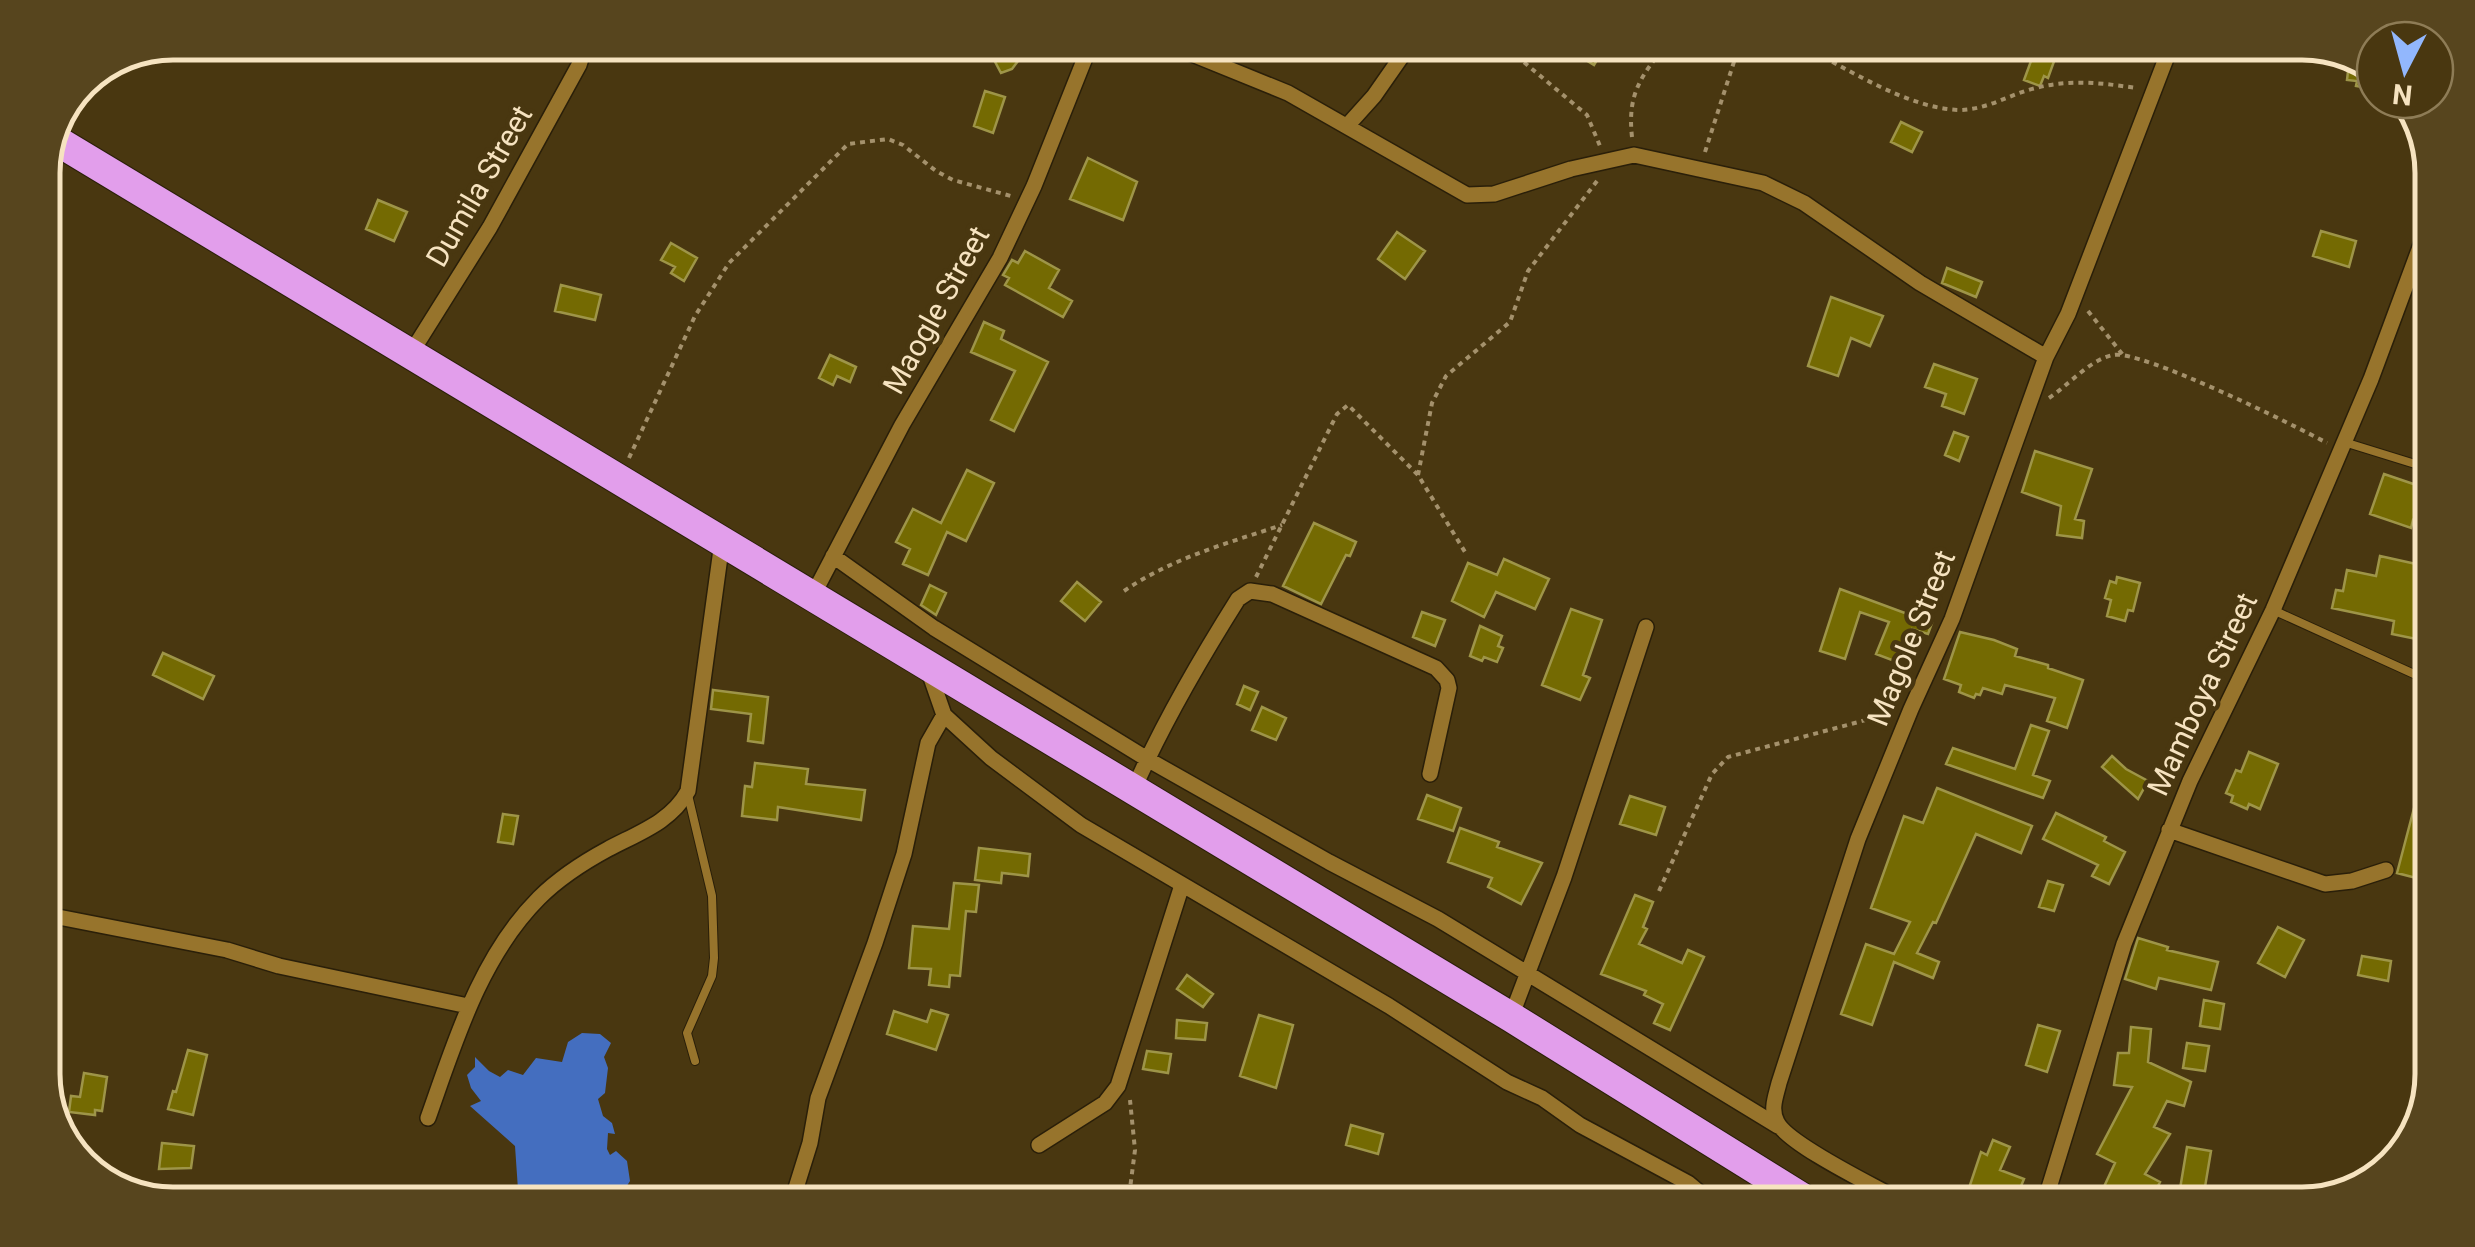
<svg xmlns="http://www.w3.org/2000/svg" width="2475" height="1247" viewBox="0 0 2475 1247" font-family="Roboto,sans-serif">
	<rect width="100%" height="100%" fill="#493710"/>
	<path fill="#446ebf" d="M582 1033 600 1034 611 1043 604 1057 608 1068 605 1093 598 1099 603 1116 612 1123 615 1134 608 1133 607 1149 610 1155 616 1151 627 1161 630 1181 623 1192 592 1196 587 1204H519L515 1146 470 1106 481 1101 471 1088 467 1075 475 1067V1057L489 1071 500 1077 508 1070 523 1075 536 1058 562 1062 568 1042Z"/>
	<path fill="#746a02" stroke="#9e9548" stroke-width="2.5" d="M966 42H1011L1018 61 1012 69 1001 73 993 58Z
		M1590 42H1608L1594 65 1581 57Z
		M2038 42H2061L2048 78 2044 76 2040 86 2024 80Z
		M2350 54 2359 56 2375 69V89L2356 86 2357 81 2347 80Z
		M985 91 1005 97 993 133 974 126Z
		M1901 122 1922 132 1912 152 1891 142Z
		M1088 158 1137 182 1123 220 1070 199Z
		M378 200 407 212 394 241 366 229Z
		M2321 231 2356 241 2349 267 2313 256Z
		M1397 232 1425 251 1405 279 1378 259Z
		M671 243 697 258 684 281 671 273 675 267 661 260Z
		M1025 251 1059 270 1049 288 1072 301 1063 317 1005 285 1009 278 1003 275 1012 260 1018 263Z
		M1947 268 1982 282 1976 297 1942 283Z
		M561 285 601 295 595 320 555 311Z
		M1831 297 1883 316 1870 346 1851 338 1838 376 1808 366Z
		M984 322 1004 331 1001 339 1048 362 1014 431 991 420 1015 371 971 352Z
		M830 355 856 367 850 382 837 376 833 385 819 378Z
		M1934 364 1977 379 1964 414 1942 406 1946 394 1925 387Z
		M1954 432 1968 437 1959 461 1945 455Z
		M2035 451 2092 469 2075 519 2084 521 2082 538 2057 535 2061 506 2022 492Z
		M967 470 994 483 966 541 947 532 928 575 903 564 910 549 896 542 913 509 941 523Z
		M2384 474 2428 489 2427 525 2413 520 2411 528 2370 514Z
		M1314 523 1356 542 1350 556 1346 555 1321 604 1283 586Z
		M2380 556 2425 566 2419 592 2426 594V641L2392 634 2394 621 2332 608 2336 590 2343 591 2347 570 2376 576Z
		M1504 559 1549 579 1535 609 1496 592 1484 617 1452 601 1468 563 1497 575Z
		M2117 577 2140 583 2133 611 2128 610 2125 621 2107 616 2111 600 2105 598 2110 581 2116 583Z
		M1077 582 1101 602 1085 621 1061 601Z
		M930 585 946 593 936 615 921 605Z
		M1840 589 1932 623 1928 634 1912 629 1905 646 1911 649 1905 665 1876 654 1889 622 1860 612 1845 659 1820 651Z
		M1571 609 1602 620 1583 675 1590 678 1580 700 1542 685Z
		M1422 612 1445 620 1435 646 1413 637Z
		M1480 626 1502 636 1498 646 1503 648 1497 662 1484 657 1482 661 1470 656Z
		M1960 632 1994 640 2017 649 2015 656 2048 665V668L2083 680 2067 728 2047 721 2055 698 2005 685 2002 694 1983 688 1980 695 1976 694 1974 698 1959 692 1961 685 1944 679Z
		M163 653 214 676 203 699 153 675Z
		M1244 686 1258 692 1250 710 1237 704Z
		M713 690 768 697 763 743 748 741 751 714 711 709Z
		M1262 707 1286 718 1276 740 1252 730Z
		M2031 725 2049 731 2033 775 2050 781 2043 798 1946 764 1953 748 2015 769Z
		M2249 752 2278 764 2260 809 2249 804 2247 809 2231 802 2233 796 2226 793 2236 770 2241 772Z
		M2112 756 2126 769 2148 781 2138 799 2102 767Z
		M755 763 808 769 806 784 865 790 861 820 778 807 777 820 742 816 745 786 752 787Z
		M1937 788 2032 826 2021 853 1976 834 1936 923 1933 922 1917 953 1939 962 1933 978 1894 962 1872 1025 1841 1014 1866 944 1894 954 1910 922 1871 908 1904 816 1923 823Z
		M2418 793H2424L2423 867 2420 879 2397 873Z
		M1427 795 1461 808 1453 831 1418 819Z
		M1630 796 1665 807 1656 835 1620 824Z
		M2056 813 2106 837 2104 841 2125 852 2109 884 2092 876 2098 865 2043 839Z
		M503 814 518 816 513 844 498 842Z
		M1460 828 1499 842 1497 847 1542 863 1521 904 1488 887 1492 878 1448 862Z
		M979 848 1030 854 1028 876 1002 873 1001 883 975 880Z
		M2048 881 2063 885 2054 911 2039 907Z
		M954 883 979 885 976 912 966 911 960 976 950 975 949 987 929 985 931 969 909 968 913 926 949 929Z
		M1635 895 1653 902 1643 927 1647 929 1639 944 1682 963 1688 950 1704 957 1670 1030 1654 1023 1663 1004 1644 995 1646 991 1601 974Z
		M2278 927 2304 940 2285 977 2258 963Z
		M2138 938 2168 947 2167 950 2218 962 2211 990 2159 978 2156 989 2125 979Z
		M2362 956 2391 961 2388 981 2358 975Z
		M1187 975 1213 994 1203 1007 1177 989Z
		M2204 1000 2224 1004 2220 1029 2200 1026Z
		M931 1010 948 1015 936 1050 887 1034 894 1011 927 1022Z
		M1259 1015 1293 1025 1276 1088 1240 1076Z
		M1177 1020 1207 1023 1205 1040 1176 1038Z
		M2038 1025 2060 1031 2047 1072 2026 1065Z
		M2131 1027 2151 1029 2148 1062 2191 1082 2184 1106 2167 1101 2154 1127 2170 1134 2145 1174 2160 1182 2149 1204H2096L2115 1163 2097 1154 2132 1087 2114 1085 2118 1053H2129Z
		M2187 1043 2209 1046 2205 1071 2183 1068Z
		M188 1050 207 1055 193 1115 168 1109 173 1091 176 1092Z
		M1147 1051 1171 1054 1168 1073 1143 1069Z
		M84 1073 107 1077 102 1111 95 1110V1115L69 1112 71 1096 80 1097Z
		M1351 1125 1383 1134 1378 1154 1346 1145Z
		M1993 1140 2010 1147 2000 1170 2024 1179 2016 1198 1990 1188 1985 1203 1966 1197 1981 1152 1987 1155Z
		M162 1143 194 1146 191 1168 159 1169Z
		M2187 1147 2211 1151 2204 1193 2180 1189Z"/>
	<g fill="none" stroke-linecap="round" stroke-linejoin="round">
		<defs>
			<path id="lane" d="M2344 442 2428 468
				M2273 610 2425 679
				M688 795 712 896 714 958 712 976 687 1033 695 1061"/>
			<path id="street" d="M1165 43 1288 93 1467 195 1494 194 1571 169 1634 155 1763 183 1804 203 1920 283 2046 357
				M1347 126 1374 96 1411 43
				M411 353 490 227 579 65 586 43
				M833 556 934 628 1147 759 1329 862 1438 919 1778 1126
				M812 597 902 425 1000 258 1034 186 1091 43
				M928 669 944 715 991 758 1081 825 1389 1006 1507 1082 1542 1098 1580 1125 1688 1183 1713 1204
				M1133 791C1162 724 1199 661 1238 599L1250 591 1272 594 1436 668 1447 680 1449 688 1430 774
				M2169 830 2325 884 2352 881 2386 870
				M43 914 227 950 279 966 468 1006
				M1511 1017 1564 877 1646 627
				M428 1118C455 1042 480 957 539 898 558 879 584 862 608 849 638 833 671 822 688 791L722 542
				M1039 1145 1105 1103 1118 1086 1182 885
				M791 1204 810 1143 818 1098 875 943 904 854 928 743 944 715
				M1898 1204 1890 1195C1866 1182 1787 1143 1777 1122 1770 1109 1776 1096 1779 1083L1858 839 1911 709 1952 619 2046 357 2068 314 2172 43
				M2044 1204 2124 944 2190 781 2273 610 2371 379 2432 215"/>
			<path id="highway" d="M54 139 1511 1017 1812 1204"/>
		</defs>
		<use href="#lane" stroke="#2a1f09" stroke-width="10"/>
		<use href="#street" stroke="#2a1f09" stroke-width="18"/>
		<use href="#highway" stroke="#2a1f09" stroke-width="32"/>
		<path stroke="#a4916c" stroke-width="4" stroke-dasharray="5 5" stroke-linecap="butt" d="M1501 43 1587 115 1600 146
			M1797 43C1843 66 1909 110 1961 110 1989 109 2010 94 2036 88 2069 79 2103 83 2136 88
			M1632 137C1627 92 1642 76 1667 43
			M1705 152 1740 43
			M2088 311 2123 355
			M2049 398C2069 385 2089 360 2113 355 2140 349 2296 426 2327 443
			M629 458 695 316 729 263 848 144 888 139 903 145 936 171 953 180 1011 196
			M1418 475 1432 403 1446 376 1510 322 1528 271 1597 181
			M1256 577 1337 414 1348 405 1418 475 1465 552
			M1124 591C1172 558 1228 543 1282 525
			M1659 891 1712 774 1728 757 1892 713
			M1128 1204 1135 1150 1130 1100"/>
		<use href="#lane" stroke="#97742c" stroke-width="8"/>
		<use href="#street" stroke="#97742c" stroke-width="15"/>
		<use href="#highway" stroke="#e29eeb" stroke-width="30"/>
	</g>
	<g text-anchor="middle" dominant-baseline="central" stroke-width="9" stroke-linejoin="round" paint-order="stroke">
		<g font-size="30" fill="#f6e3c0" stroke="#493710">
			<text transform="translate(479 186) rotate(-60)">Dumila Street</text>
			<text transform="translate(936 310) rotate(-61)">Maogle Street</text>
			<text transform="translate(1911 638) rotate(-68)">Magole Street</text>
			<text transform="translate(2202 694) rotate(-65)">Mamboya Street</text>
		</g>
	</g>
	<path d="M0 0H2475V1247H0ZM173 60H2302A113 113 0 0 1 2415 173V1074A113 113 0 0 1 2302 1187H173A113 113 0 0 1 60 1074V173A113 113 0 0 1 173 60Z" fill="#57451e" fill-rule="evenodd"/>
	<path fill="none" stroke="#f6e3c0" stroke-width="5" d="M173 60H2302A113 113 0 0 1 2415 173V1074A113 113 0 0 1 2302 1187H173A113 113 0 0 1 60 1074V173A113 113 0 0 1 173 60Z"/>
	<g transform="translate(2405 70) rotate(186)"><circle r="48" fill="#493710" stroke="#8e7c56" stroke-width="2.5"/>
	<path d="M0-8L18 38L0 25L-18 38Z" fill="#92b7fd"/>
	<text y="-15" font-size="28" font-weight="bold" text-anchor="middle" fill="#f6e3c0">N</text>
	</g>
</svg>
